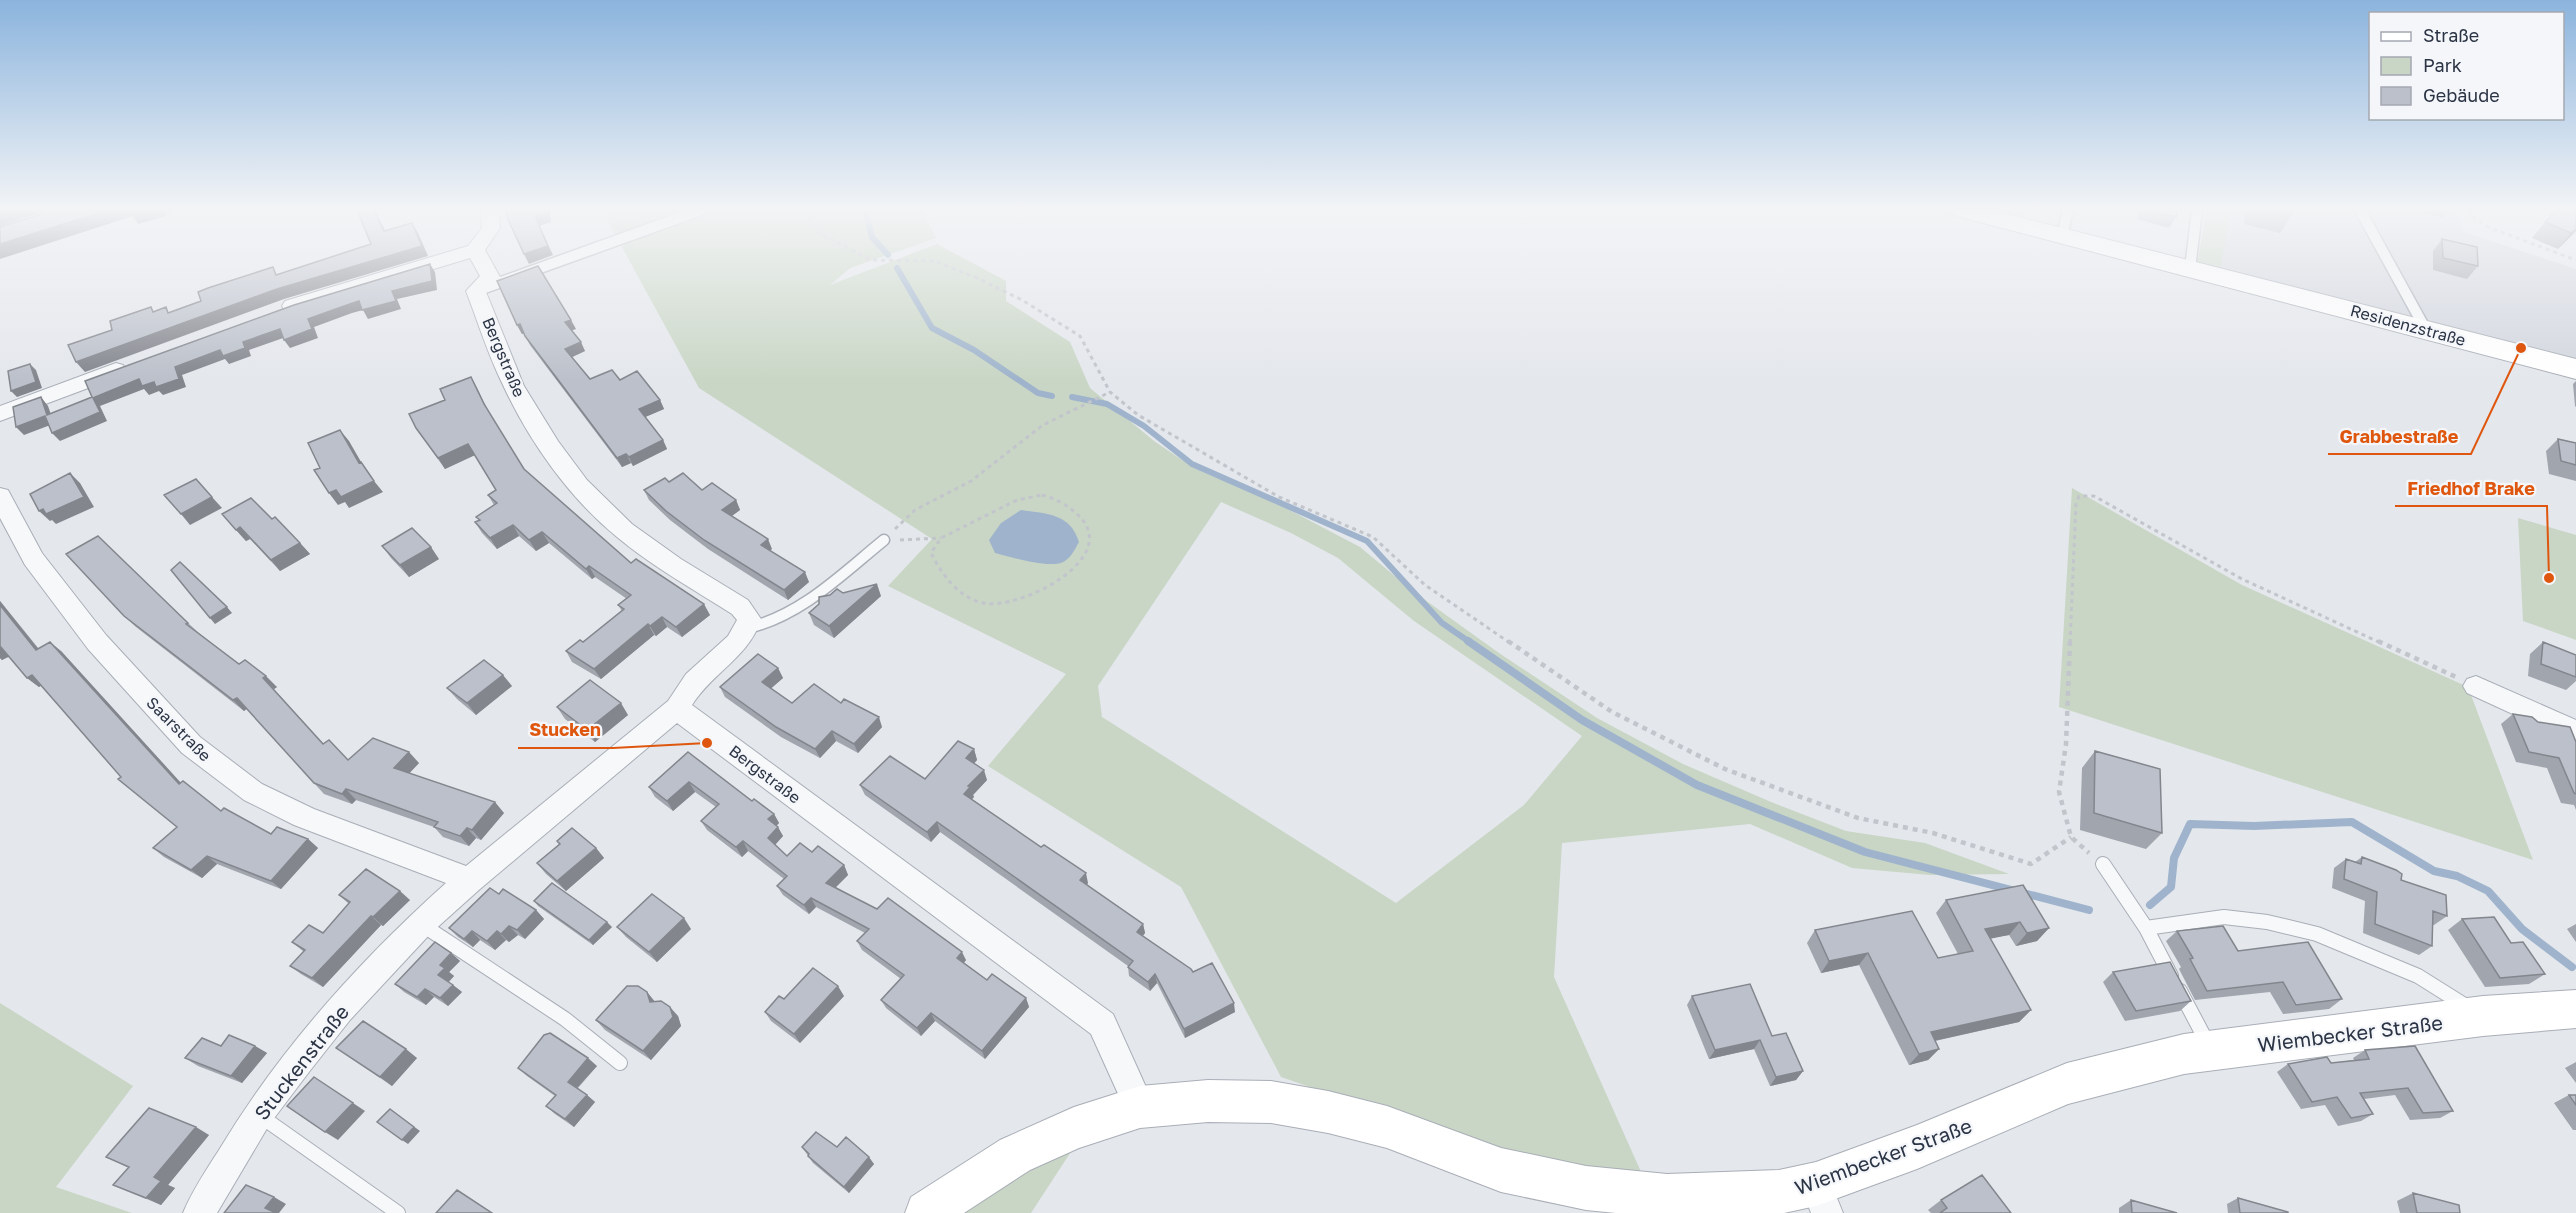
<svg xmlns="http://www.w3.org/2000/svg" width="2576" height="1213" viewBox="0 0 2576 1213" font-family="'Golos Text',sans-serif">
	<rect width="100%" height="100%" fill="#e4e7ec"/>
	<path fill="#d2d6de" d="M2207 210H2455L2464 232 2576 269V360L2220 270Z"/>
	<path fill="#c9d6c5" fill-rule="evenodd" d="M623 210H922L936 238 850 268 830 285 937 244 1006 281V301L1070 342 1090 388 1154 441 1194 468 1280 505 1360 547 1414 592 1499 653 1597 718 1683 764 1771 802 1846 831 1925 843 2009 874 1930 875 1852 868 1750 824 1562 843 1554 977 1646 1183 1505 1154 1281 1077 1181 887 988 766 1066 674 888 586 932 539 699 388 605 216ZM1221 502 1291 533 1338 558 1414 621 1582 736 1524 805 1396 903 1102 717 1098 686Z
		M2207 210H2231L2220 270 2197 264Z
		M2072 488 2242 585 2468 687 2533 860 2059 707Z
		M2518 518 2576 535V640L2523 621Z
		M0 1003 133 1086 56 1187 132 1213H0Z
		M1076 1144 1031 1213H951Z"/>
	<path fill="#9fb4cc" d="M1021 510C1047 514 1070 513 1079 542 1075 549 1072 556 1065 561 1051 570 1011 557 995 553L989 540 1001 523Z"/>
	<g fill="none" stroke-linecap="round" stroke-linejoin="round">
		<path stroke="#9fb4cc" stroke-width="6" d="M865 210 872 237 888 255
			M897 268 932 328 974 350 1038 393 1052 396
			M1072 397 1107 404 1144 426 1192 464 1367 541 1442 623 1471 643"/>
		<path stroke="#9fb4cc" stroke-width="8" d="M1468 641 1582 720 1697 785 1865 852 2089 910
			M2150 905 2171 887 2174 858 2190 824 2254 826 2352 822 2434 871 2457 876 2488 891 2522 929 2572 967"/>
		<defs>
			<path id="lane-far1" d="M2360 210 2426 330
				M2062 236 2068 210
				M2190 269 2197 210
				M479 290 701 210
				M748 628C802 615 842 574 884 540"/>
			<path id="lane" d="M2103 864 2146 928 2171 976
				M421 924 565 1019 620 1063
				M2146 928 2224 917 2267 922 2317 934 2418 976 2469 1008
				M2180 991 2208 1044
				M259 1115 398 1213"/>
			<path id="street" d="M481 210H499L500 228 485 250 500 277 486 292 524 386 558 441 587 480 632 524 681 559 748 600 761 619C750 656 712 673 692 705L1113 1014 1155 1107 1151 1118 1140 1122 1129 1118 1091 1034 677 723 480 889 431 933 350 1020 309 1072 269 1125 217 1213H183C192 1191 206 1170 219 1150 279 1050 359 961 446 883L294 825 244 800 182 753 88 649 25 565 0 518V488L8 490 42 553 106 635 200 737 262 784 314 809 466 866 668 701 686 674 728 636 737 620 732 614C693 589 653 567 617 537 569 498 529 441 503 385 488 355 478 322 466 291L480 276 470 258 292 312 285 311 282 306 285 301 468 246 482 228Z
				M116 363 123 365 126 370 123 375 0 421V406Z
				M2476 676 2576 720V743L2467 693 2463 686 2467 679Z
				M1816 1168 1827 1173 1843 1213H1811L1800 1184 1805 1173Z"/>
			<path id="secondary" d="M1949 210H1992L2576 359V379L1953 215Z
				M2576 990V1028L2483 1036 2184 1074 2068 1104 1917 1169 1816 1206 1784 1213H1616L1586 1210 1501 1192 1387 1148 1328 1133 1271 1123 1208 1122 1140 1128 1079 1148 1030 1170 964 1213H905L911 1197 1000 1140 1074 1107 1140 1086 1208 1080 1271 1081 1328 1091 1387 1106 1501 1148 1586 1166 1667 1174 1779 1170 1816 1162 1917 1125 2067 1063 2184 1034 2483 996Z"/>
		</defs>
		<use href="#lane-far1" stroke="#a9aeb7" stroke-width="13"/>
		<use href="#lane" stroke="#a9aeb7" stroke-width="16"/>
		<use href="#street" stroke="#a9aeb7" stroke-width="2"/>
		<use href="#secondary" stroke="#a9aeb7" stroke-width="2"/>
		<path stroke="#c2c5cb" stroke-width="3" stroke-dasharray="4 4" stroke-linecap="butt" d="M805 210 817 232 871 260 934 261 977 278 1022 300 1080 336 1110 392 1138 415 1279 497 1373 537 1425 585 1510 643
			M2470 210 2471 216 2490 228 2576 260
			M1042 495C1055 498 1069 506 1078 515 1124 558 1019 611 983 603 957 597 942 574 931 553L941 538 1017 500Z
			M895 529 915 510 971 481 1043 425 1110 392
			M900 540 941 538
			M2070 643 2076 504 2079 496H2094L2242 579 2381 643"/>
		<path stroke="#c2c5cb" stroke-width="4.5" stroke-dasharray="5 5" stroke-linecap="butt" d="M1508 641 1612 712 1725 769 1858 818 1933 833 2031 864 2071 837
			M2070 641 2066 744 2059 792 2071 837 2089 853
			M2378 641 2456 677"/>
		<use href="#lane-far1" stroke="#f7f8fa" stroke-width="10"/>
		<use href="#lane" stroke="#f7f8fa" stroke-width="14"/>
		<use href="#street" fill="#f7f8fa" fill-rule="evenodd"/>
		<use href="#secondary" fill="#fff" fill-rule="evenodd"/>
	</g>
	<path fill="#a1a5ae" d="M2139 210H2177L2176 217 2169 228 2137 219Z
		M2246 210H2292V215L2280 233 2244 224Z
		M2411 210H2449L2443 218Z
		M2576 210V231L2558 249 2532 238 2545 222Z
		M2442 239 2478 266 2467 279 2433 270V251Z
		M517 325 576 329 571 330 585 351 572 357 590 379 620 380 660 400 664 409 645 417 663 440 667 449 633 466 631 463 622 467 530 345 524 333 522 334Z
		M471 377 477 388 489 413 524 469 631 563 710 615 682 637 667 627 656 636 654 635 601 679 572 662 566 651 583 642 622 611 618 605 627 599 595 577 592 579 549 543 536 551 519 536 497 549 482 533 475 522 479 520 476 517 494 505 488 495 496 490 475 455 445 469 416 428 445 400Z
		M2576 381V407L2575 406 2573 384Z
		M2558 439 2576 443V481L2549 474 2546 451Z
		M669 482 736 500 740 510 732 516 772 549 770 550 809 582 788 600 708 549 670 520 649 500 644 490Z
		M222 514 272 519 300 543 310 554 280 571 250 539 246 541Z
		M382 546 439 559 409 577 391 558Z
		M843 593 881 596 834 638 814 625 809 613Z
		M0 601 39 649 61 651 181 783 221 811 271 834 308 839 318 848 281 889 217 864 202 878 164 857 153 848 177 827 121 777 41 686 39 687 27 678 9 657 2 660 0 658Z
		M124 616 188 623 199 633 239 664 277 687 274 689 323 743 348 760 419 763 409 773 504 813 481 840 476 838 469 846 443 837 434 827 356 800 352 804 324 794 247 709 244 711 136 627Z
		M2543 642 2576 655V681L2566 690 2528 676 2530 654Z
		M778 668 783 678 771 688 792 703H841L882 727 858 753 836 741 820 758 781 737 725 697 720 687Z
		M512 686 476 715 457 699 447 688Z
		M557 707 628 715 595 742 565 719Z
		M2513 714 2538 722 2576 742V810L2574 805 2561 803 2547 768 2516 762 2501 724Z
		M974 749 977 760 974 763 987 780 973 795 974 797 972 799 1088 883 1087 885 1143 924 1145 933 1143 936 1193 972 1235 1012 1185 1038 1157 983 1150 991 1129 976 1128 967V966L940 832 931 842 865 795 860 785 925 779Z
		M2095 751 2162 833 2146 849 2080 830 2082 768Z
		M688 752 752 801 774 814 779 823 776 826 783 836 775 845 787 856 812 852 844 865 848 875 836 887 966 960 964 963 987 980 1026 998 1029 1007 985 1059 935 1021 921 1036 886 1008 881 1000 901 979 862 950 857 941 865 933 816 907 809 914 783 895 777 886 784 879 748 851 742 857 707 830 701 821 716 807 695 792 673 811 655 797 649 787Z
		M557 841 596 848 604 858 566 891 546 874 537 863 559 844Z
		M2362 857 2401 880 2447 916 2434 925H2433L2432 946 2419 955 2363 933 2365 901 2332 888 2334 868 2346 859 2355 862Z
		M499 894 536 910 544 919 525 939 518 935 509 942 506 940 495 950 480 940 473 947 458 937 449 928Z
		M339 895 410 900 383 926 381 925 323 987 301 974 290 966 304 952 292 942 323 933 349 904Z
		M1946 900 2049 928 2037 941 2016 946 2009 935 1990 938 2031 1010 2019 1022 1935 1041 1939 1049 1928 1060 1909 1065 1859 965 1821 973 1807 943 1815 930 1938 958 1958 954 1936 913Z
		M534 901 612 927 593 945 538 906Z
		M2462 919 2511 943 2545 974 2529 984 2485 987 2448 930Z
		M2576 924V942L2567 929Z
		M617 927 691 929 657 962 626 937Z
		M2177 931 2238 951 2342 999 2329 1009 2283 1014 2270 992 2195 1000 2179 969 2181 967 2166 941Z
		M451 953 460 961 449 972 454 976 449 982 462 992 448 1006 434 997 426 1005 404 992 395 984Z
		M2113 972 2191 1001 2180 1011 2125 1021 2103 982Z
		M647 992 655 1002 678 1016 681 1026 651 1060 605 1030 596 1020Z
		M844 996 800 1043 771 1021 765 1012 784 999Z
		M1692 996 1772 1036 1803 1071 1796 1080 1770 1086 1754 1049 1709 1059 1687 1005Z
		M221 1046H255L267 1053 242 1083 198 1066 185 1058Z
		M336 1048 417 1058 392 1086Z
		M2365 1050 2453 1111 2440 1118 2410 1120 2395 1095 2364 1099 2373 1114 2361 1121 2338 1126 2325 1105 2301 1109 2277 1072 2288 1064 2331 1063 2354 1060 2353 1058Z
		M2576 1062V1083L2565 1068Z
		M597 1066 578 1088 595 1102 574 1127 555 1114 546 1106 555 1096 527 1076 518 1068Z
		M2569 1095H2576V1130H2573L2554 1103Z
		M209 1135 168 1185 175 1188 161 1205 113 1185 129 1168 106 1157Z
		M802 1147H837L874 1164 849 1193 813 1163Z
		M2413 1193 2460 1213H2400L2397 1201Z
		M2238 1198 2288 1213H2228L2227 1204Z
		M1941 1200 2011 1213H1931L1928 1210Z
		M2131 1200 2177 1213H2119V1208Z"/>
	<path fill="#83868d" d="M3 210H47L0 226V211Z
		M108 210H176L165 213 166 216 138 224 133 216 0 259V244Z
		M374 210H375L390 241 384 231Z
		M546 210H550L551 222 539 226 553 255 529 264 524 254 535 216Z
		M412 223 418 233 428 256 284 299 85 372 76 362 277 289 422 246Z
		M2576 229V231L2558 249 2571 233Z
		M430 264 435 272 437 290 397 299 401 309 368 319 363 310 352 313 314 327 318 338 290 348 284 340 308 319 347 305 392 291Z
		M571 320 576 329 569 331 565 322Z
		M520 324 525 333 522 334 517 325Z
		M280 329 286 337 249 350 251 356 229 364 225 359 182 375 186 387 163 395 159 391 149 395 144 389 100 406 107 421 60 441 52 433 93 398 139 379Z
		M581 342 585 351 570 358 565 349Z
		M30 364 36 370 42 388 17 397 11 391Z
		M471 377 477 388 490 415 484 404Z
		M41 397 48 406 54 423 47 415Z
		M660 400 664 409 643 418 639 409Z
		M45 416 53 424 24 435 16 427Z
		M340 430 349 441 368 474 359 463Z
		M663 440 667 449 633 466 629 457Z
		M468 444 475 455 445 469 438 458Z
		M626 454 631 463 622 467 617 458Z
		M70 473 80 483 94 507 56 524 52 520 50 521 39 511Z
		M374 481 383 492 349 508 345 502 338 505 329 493 336 490Z
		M212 497 222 508 190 525 181 514Z
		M736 500 740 510 726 520 722 510Z
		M513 525 519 536 497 549 490 538Z
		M240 527 250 539 246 541 236 530Z
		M542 532 549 543 536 551 529 540Z
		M768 539 772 549 765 554 761 545Z
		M300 543 310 554 280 571 271 560Z
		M431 547 439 559 409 577 400 565Z
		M589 566 595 577 592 579 586 569Z
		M805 572 809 582 788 600 784 590Z
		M877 584 881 596 834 638 829 626Z
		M0 601 47 660 36 650 0 605Z
		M704 604 710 615 682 637 676 627Z
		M227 607 232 613 215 624 210 618Z
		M662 617 667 627 656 636 650 626Z
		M648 624 654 635 601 679 594 669Z
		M50 642 61 651 190 793 179 784Z
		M0 646 11 655 2 660 0 658Z
		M778 668 783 678 767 692 762 682Z
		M32 675 43 684 39 687 27 678Z
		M503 675 512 686 476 715 467 703Z
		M266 676 277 687 274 689 263 678Z
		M237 698 247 708 244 711 233 700Z
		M621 703 628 715 595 742 587 730Z
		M879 717 882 727 858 753 854 744Z
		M832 731 836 741 820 758 815 749Z
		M974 749 977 760 970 768 966 758Z
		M409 752 419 763 404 779 394 768Z
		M984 770 987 780 973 795 974 797 967 804 964 794 968 786Z
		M689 782 695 792 673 811 667 801Z
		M346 789 356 800 352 804 342 794Z
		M495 802 504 813 481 840 472 830Z
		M774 814 779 823 773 829 768 819Z
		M937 822 940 832 931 842 927 832Z
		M778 827 783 836 773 847 768 838Z
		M467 828 476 838 469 846 460 836Z
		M308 839 318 848 281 889 271 881Z
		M743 841 748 851 742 857 736 847Z
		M596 848 604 858 566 891 557 881Z
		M207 856 217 864 202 878 191 870Z
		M844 865 848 875 831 892 826 883Z
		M1086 873 1088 883 1082 890 1080 880Z
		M400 891 410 900 383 926 373 917Z
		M811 898 816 907 809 914 804 905Z
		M536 910 544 919 525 939 517 930Z
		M371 916 381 925 323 987 312 978Z
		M684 918 691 929 657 962 649 952Z
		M607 922 612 927 593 945 589 940Z
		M2020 922 2009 935 1974 942 1985 929Z
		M1143 924 1145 933 1138 941 1137 932Z
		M509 926 518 935 509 942 501 934Z
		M2049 928 2037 941 2016 946 2027 933Z
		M472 931 480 940 473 947 464 939Z
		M497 931 506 940 495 950 487 941Z
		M962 952 966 960 961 966 957 958Z
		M451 953 460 961 449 972 454 976 447 983 438 975 440 965Z
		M1868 953 1859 965 1821 973 1829 961Z
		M1155 974 1157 983 1150 991 1148 982Z
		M453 985 462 992 448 1006 440 998Z
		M838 986 844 996 800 1043 794 1034Z
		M425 989 434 997 426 1005 417 997Z
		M647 992 655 1002H650Z
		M1026 998 1029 1007 985 1059 982 1051Z
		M1234 1003 1235 1012 1185 1038 1184 1029Z
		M670 1007 678 1016 681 1026 651 1060 643 1051Z
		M2031 1010 2019 1022 1920 1044 1931 1032Z
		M931 1013 935 1021 921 1036 917 1028Z
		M1760 1040 1754 1049 1709 1059 1715 1050Z
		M255 1046 267 1053 242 1083 231 1076Z
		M406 1049 417 1058 392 1086 380 1077Z
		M1939 1049 1928 1060 1909 1065 1919 1054Z
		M588 1058 597 1066 576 1089 568 1082Z
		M1803 1071 1796 1080 1770 1086 1776 1077Z
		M587 1095 595 1102 574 1127 565 1119Z
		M353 1103 365 1111 338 1140 325 1132Z
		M390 1109 420 1131 408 1144 402 1140Z
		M196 1127 209 1135 168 1185 175 1188 161 1205 146 1198 154 1177Z
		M869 1157 874 1164 849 1193 844 1187Z
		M274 1197 286 1204 279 1213H275L265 1208Z"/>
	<path fill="#bbc0ca" stroke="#83868d" stroke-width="1.5" d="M54 210H108L0 244V227Z
		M129 210H138L130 212Z
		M357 210H374L384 231 412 223 422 246 277 289 76 362 68 345 112 330 110 321 151 307 153 312 166 307 168 313 201 301 198 292 208 288 273 267 276 275 371 244Z
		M507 210H546L547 212 535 216 548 246 524 254 507 217Z
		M2147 210H2177L2176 217Z
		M2273 210H2292V215Z
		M2557 210H2576V229L2571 233 2545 222Z
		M2442 239 2477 247 2478 266 2443 258Z
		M430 264 432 281 392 291 396 301 362 310 359 301 347 305 308 319 312 329 284 340 280 329 243 342 245 348 223 356 220 350 175 367 179 379 156 387 154 382 142 386 139 379 93 398 100 412 52 433 45 416 16 427 13 407 41 397 47 415 92 397 85 381 294 305Z
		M538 266 571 320 565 322 581 342 565 349 590 379 612 370 620 380 637 371 660 400 639 409 663 440 629 457 626 454 617 458 525 336 520 324 517 325 497 281Z
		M30 364 36 382 11 391 8 371Z
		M471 377 484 404 524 469 631 563 636 559 704 604 676 627 662 617 650 626 648 624 594 669 566 651 580 640 583 642 624 609 618 605 631 595 589 566 586 569 542 532 529 540 513 525 490 538 475 522 480 520 476 517 497 503 488 495 496 490 468 444 438 458 416 428 409 414 445 400 440 389Z
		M340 430 359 463 361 462 374 481 341 497 336 490 329 493 314 470 320 468 308 443Z
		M2558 439 2576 443V465L2561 461Z
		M70 473 84 497 46 514 43 509 39 511 30 494Z
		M683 473 702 490 712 483 736 500 722 510 768 539 761 545 805 572 784 590 704 540 666 511 644 490 665 478 669 482Z
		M196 479 212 497 181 514 164 495Z
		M251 498 272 519 275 517 300 543 271 560 240 527 236 530 222 514Z
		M412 528 431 547 400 565 382 546Z
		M98 536 188 623 186 624 239 664 245 660 266 676 263 678 323 744 329 740 348 760 373 738 409 752 394 768 495 802 472 830 467 828 460 836 434 827 438 822 346 789 342 794 314 783 237 698 233 700 124 616 66 554Z
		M180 562 227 607 210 618 171 570Z
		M877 584 829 626 809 613 819 604V597L830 595 837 589 843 593Z
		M0 605 36 650 50 642 179 784 183 781 221 811 224 808 271 834 277 827 308 839 271 881 207 856 191 870 153 848 177 827 118 779 121 777 32 675 27 678 0 646Z
		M2543 642 2576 655V677L2541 664Z
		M758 654 778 668 762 682 792 703 814 684 841 703 844 699 879 717 854 744 832 731 815 749 776 727 720 687Z
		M484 660 503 675 467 703 447 688Z
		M590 680 621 703 587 730 557 707Z
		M2513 714 2532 717 2538 722 2570 727 2576 742V794L2574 793 2559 758 2529 752Z
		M958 741 974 749 966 758 984 770 968 786 970 787 964 794 1041 847 1044 845 1086 873 1080 880 1143 924 1137 932 1191 969 1193 972 1212 963 1234 1003 1184 1029 1155 974 1148 982 1128 967 1133 961 937 822 927 832 860 785 890 756 925 779Z
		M2095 751 2160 769 2162 833 2094 813Z
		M688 752 752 801 754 799 774 814 768 819 778 827 768 838 787 856 800 843 812 852 818 846 844 865 826 883 877 909 888 898 962 952 957 958 987 980 992 974 1026 998 982 1051 931 1013 917 1028 881 1000 904 975 857 941 869 929 811 898 804 905 777 886 787 876 743 841 736 847 701 821 719 804 689 782 667 801 649 787Z
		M572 828 596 848 557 881 537 863 560 844 557 841Z
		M2362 857 2396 870 2402 874 2401 880 2446 895 2447 916 2433 911 2432 946 2375 924 2377 892 2344 879 2346 859 2361 864Z
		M366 869 400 891 373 917 371 916 312 978 290 966 305 950 292 942 309 925 323 933 350 902 339 895Z
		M552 883 607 922 589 940 534 901Z
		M2023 885 2049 928 2027 933 2020 922 1985 929 2031 1010 1931 1032 1939 1049 1919 1054 1868 953 1829 961 1815 930 1912 911 1938 958 1973 951 1946 900Z
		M490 888 499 894 503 889 536 910 517 930 509 926 501 934 497 931 487 941 472 931 464 939 449 928Z
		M652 894 684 918 649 952 617 927Z
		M2494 917 2511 943 2523 942 2545 974 2500 978 2462 919Z
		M2223 926 2238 951 2308 942 2342 999 2296 1005 2283 982 2207 991 2190 959 2193 958 2177 931Z
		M435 942 451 953 440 965 445 968 438 975 453 985 440 998 425 989 417 997 395 984Z
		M2170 962 2191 1001 2136 1011 2113 972Z
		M813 968 838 986 794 1034 765 1012 779 996 784 999Z
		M1750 984 1772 1036 1786 1033 1803 1071 1776 1077 1760 1040 1715 1050 1692 996Z
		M627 986H638L647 992 650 1002 661 1001 670 1007 673 1017 643 1051 596 1020Z
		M363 1021 406 1049 380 1077 336 1048Z
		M550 1033 588 1058 568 1082 587 1095 565 1119 546 1106 556 1095 518 1068 544 1035Z
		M229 1035 255 1046 231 1076 185 1058 202 1038 221 1046Z
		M2415 1046 2453 1111 2423 1113 2408 1088 2360 1093 2373 1114 2351 1118 2337 1097 2312 1102 2288 1064 2327 1057 2331 1063 2369 1059 2365 1050Z
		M314 1077 353 1103 325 1132 287 1106Z
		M2569 1095H2576V1105Z
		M149 1108 196 1127 154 1177 161 1181 146 1198 113 1185 129 1167 106 1157Z
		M390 1109 414 1127 402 1140 377 1122Z
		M816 1132 837 1147 846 1137 869 1157 844 1187 808 1156 809 1154 802 1147Z
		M1982 1175 2011 1213H1940L1947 1208 1941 1200Z
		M246 1185 274 1197 265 1208 276 1213H224Z
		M457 1190 492 1213H436Z
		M2413 1193 2459 1205 2460 1213H2417Z
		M2238 1198 2288 1212V1213H2240Z
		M2131 1200 2177 1213H2132Z"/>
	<linearGradient id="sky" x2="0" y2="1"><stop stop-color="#8bb4dd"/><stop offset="0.55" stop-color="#f3f4f6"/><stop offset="1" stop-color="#f3f4f6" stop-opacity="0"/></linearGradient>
	<rect width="2576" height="380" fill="url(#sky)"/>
	<g text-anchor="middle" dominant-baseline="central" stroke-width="4.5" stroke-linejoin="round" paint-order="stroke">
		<g font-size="16" fill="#2b3445" stroke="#f4f6f9">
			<text transform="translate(2408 325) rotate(15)">Residenzstraße</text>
			<text transform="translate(504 357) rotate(67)">Bergstraße</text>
			<text transform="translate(179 729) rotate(45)">Saarstraße</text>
			<text transform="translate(765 774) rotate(37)">Bergstraße</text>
		</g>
		<g font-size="20" fill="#2b3445" stroke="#f4f6f9">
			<text transform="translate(2350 1033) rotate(-7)">Wiembecker Straße</text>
			<text transform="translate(301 1062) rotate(-52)">Stuckenstraße</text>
			<text transform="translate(1883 1156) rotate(-20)">Wiembecker Straße</text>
		</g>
	</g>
	<path fill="none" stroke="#df570f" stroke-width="2" d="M2521 348L2471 454H2328M2549 578L2547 506H2395M707 743L613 748H518"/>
	<g fill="#df570f" stroke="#f4f6f9" stroke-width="2">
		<circle cx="2521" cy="348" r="6"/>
		<circle cx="2549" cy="578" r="6"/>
		<circle cx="707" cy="743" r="6"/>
	</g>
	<g font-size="18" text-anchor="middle" font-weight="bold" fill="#df570f" stroke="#f4f6f9" stroke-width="4.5" stroke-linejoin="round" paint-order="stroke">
		<text x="2399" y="443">Grabbestraße</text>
		<text x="2471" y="495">Friedhof Brake</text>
		<text x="565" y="736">Stucken</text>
	</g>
	<rect x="2369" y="12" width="195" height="108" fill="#f4f6f9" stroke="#a4a8b1" stroke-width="1.5"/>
	<rect x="2381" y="32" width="30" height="9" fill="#ffffff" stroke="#a4a8b1" stroke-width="1.5"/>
	<text x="2423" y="42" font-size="18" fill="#2b3445">Straße</text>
	<rect x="2381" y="57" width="30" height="18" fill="#c9d6c5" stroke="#a4a8b1" stroke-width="1.5"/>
	<text x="2423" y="72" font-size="18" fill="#2b3445">Park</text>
	<rect x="2381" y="87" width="30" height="18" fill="#bbc0ca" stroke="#a4a8b1" stroke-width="1.5"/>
	<text x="2423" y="102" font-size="18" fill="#2b3445">Gebäude</text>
</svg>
